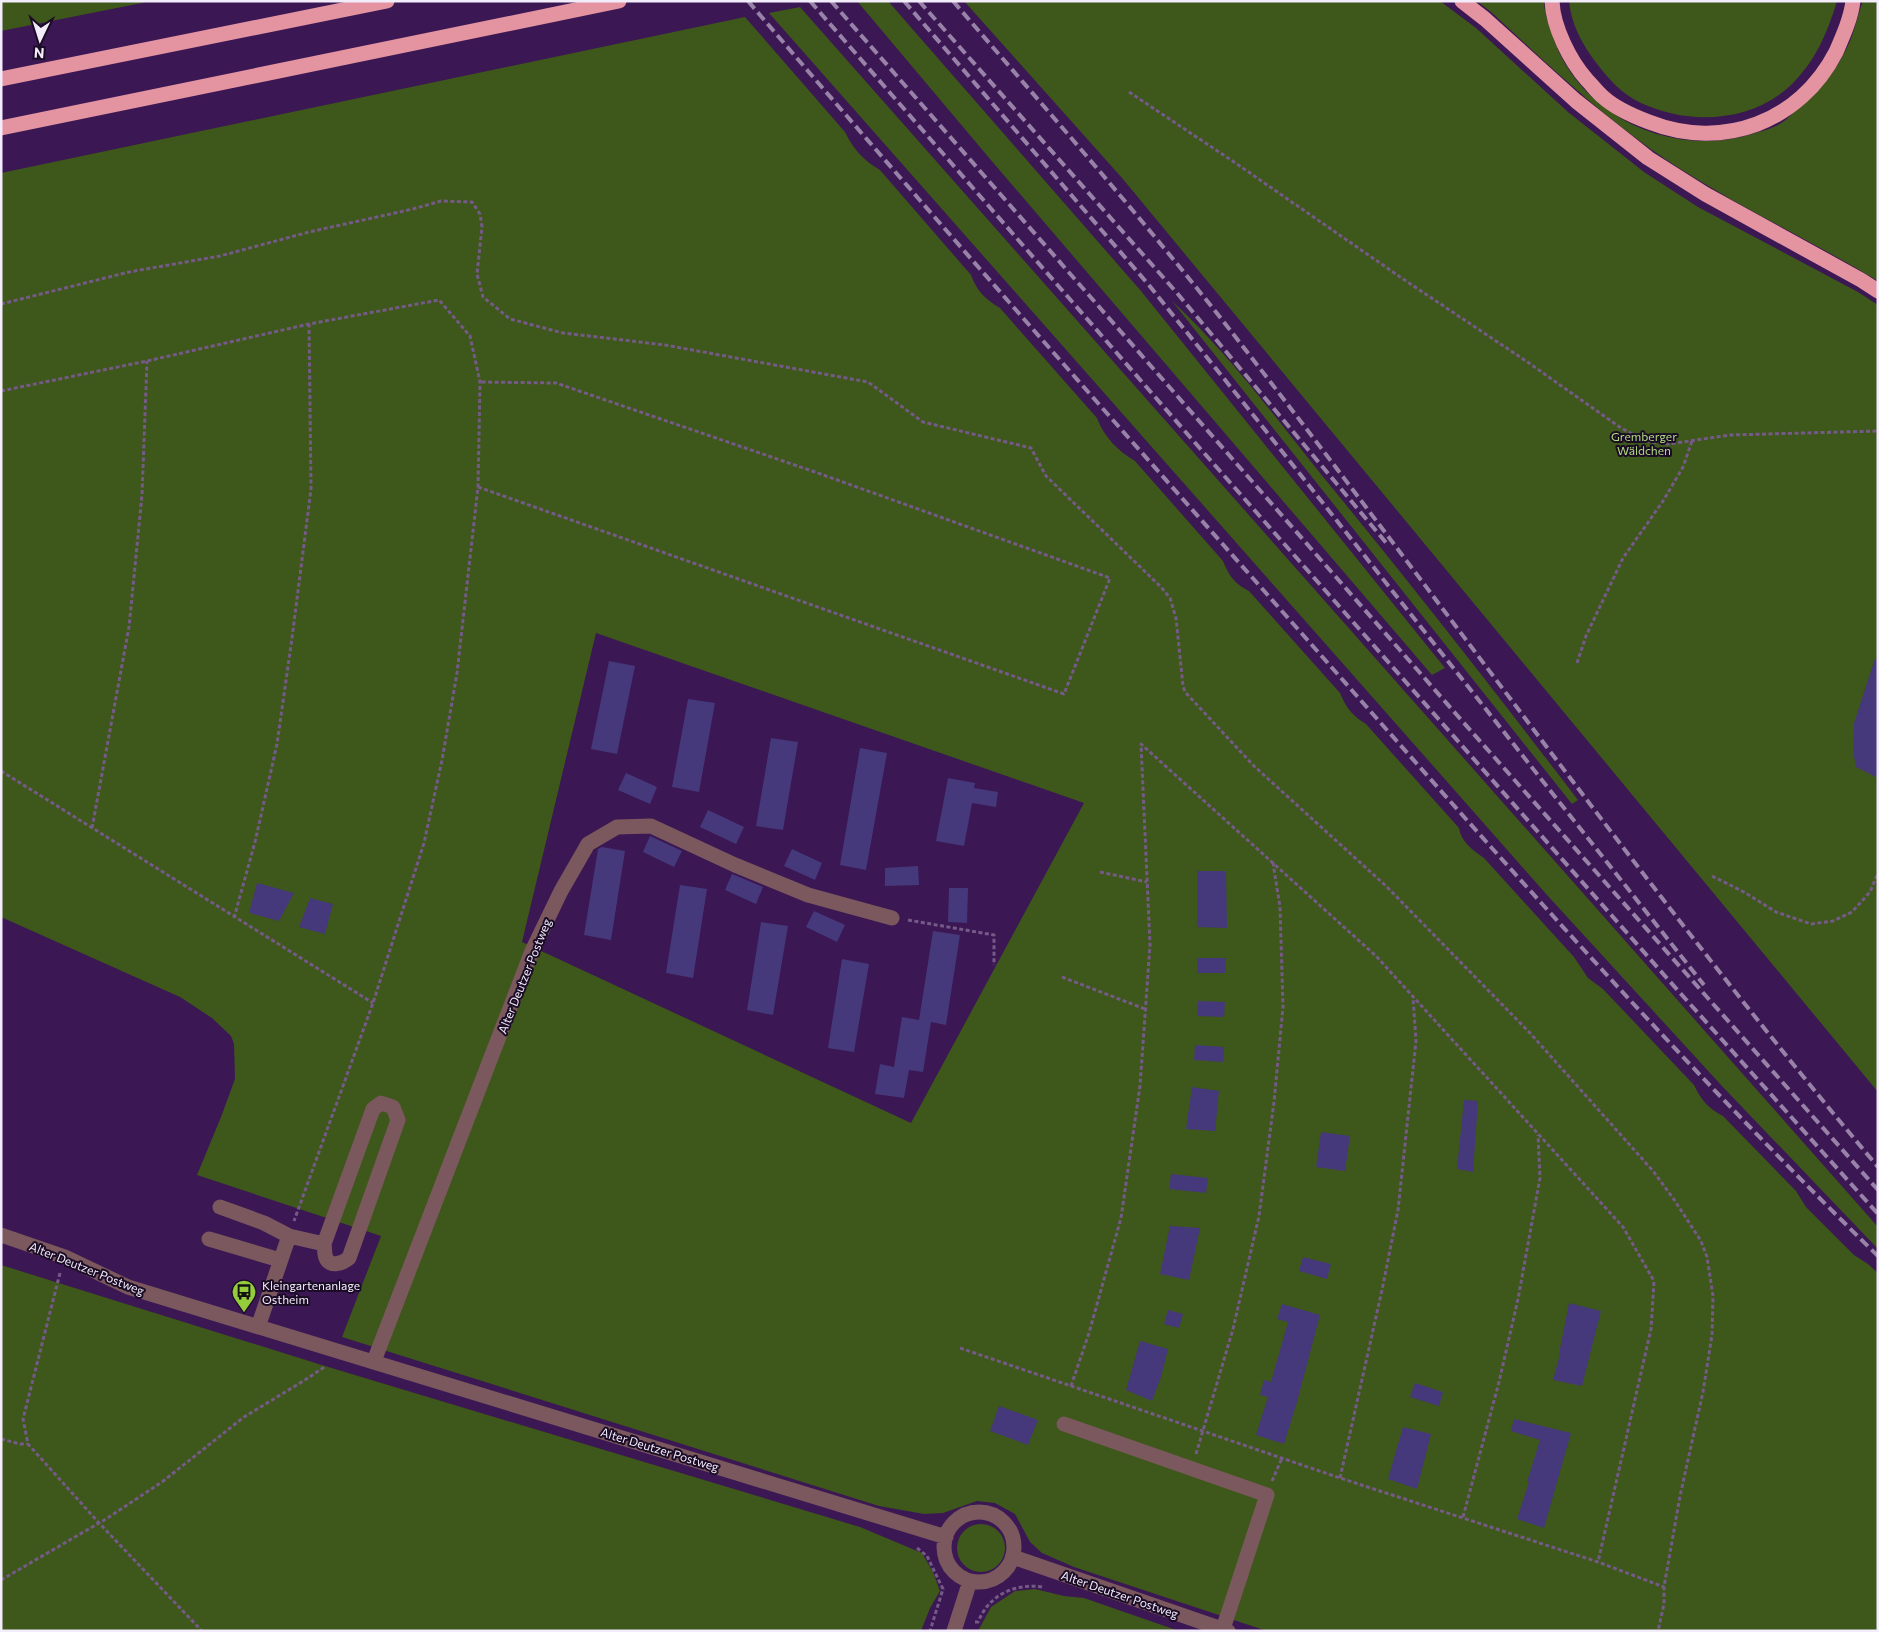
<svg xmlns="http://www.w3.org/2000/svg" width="1879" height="1632" viewBox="0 0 1879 1632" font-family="Commissioner,sans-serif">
	<rect width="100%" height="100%" fill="#3b1754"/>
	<path fill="#3e571a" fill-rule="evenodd" d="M1 1H152L1 31Z
		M857 1H888L1141 291 1445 668 1432 675 990 159Z
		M964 1H1440L1476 28 1568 112 1644 172 1698 207 1858 292 1878 305V1092L1122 178Z
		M1477 1H1544C1544 13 1549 23 1552 34 1578 117 1675 160 1755 133 1762 131 1770 129 1776 126 1783 123 1789 117 1794 112 1818 94 1838 69 1850 41 1855 29 1858 14 1863 1H1876L1878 6V281C1804 236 1723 200 1652 150 1594 109 1543 60 1491 12Z
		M1569 1H1837C1827 34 1815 62 1790 86 1750 123 1688 125 1641 103 1621 94 1606 76 1594 60 1581 42 1571 23 1569 1Z
		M800 7 1878 1227V1249L1721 1085 1547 895 769 13Z
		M745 17 845 132C854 150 863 160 880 170L971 275C977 291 985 299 1000 308L1097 418C1104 437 1118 451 1135 461L1223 561C1229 576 1235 584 1249 591L1340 693C1346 708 1353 716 1366 724L1459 828C1461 842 1473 850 1484 858L1574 957 1588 978 1603 989 1694 1085C1701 1100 1708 1108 1723 1116L1796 1191 1806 1207 1854 1255 1868 1264 1878 1273V1631H1267L1074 1567 1042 1553 1030 1542 1015 1514 995 1503 977 1501 943 1513 924 1514 879 1506 342 1337 381 1236 197 1175 221 1117 235 1079 234 1044 231 1036 212 1018 180 997 1 917V173ZM596 633 1084 803 911 1123 522 942Z
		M1172 301C1227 352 1273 414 1320 473 1408 580 1494 690 1578 800L1572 804Z
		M1 1265 325 1366 860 1527 922 1553 933 1572 940 1591 930 1608 921 1631H1Z
		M957 1548a24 24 0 1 1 48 0a24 24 0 1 1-48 0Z
		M1035 1589 1064 1596 1084 1598 1179 1631H978L991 1607 1015 1591Z"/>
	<path fill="#45397b" d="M1875 659H1878V778L1856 767 1853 751 1854 723Z
		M609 661 635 666 617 754 591 749Z
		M688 699 715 703 699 792 672 787Z
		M771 738 798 742 783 830 756 826Z
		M860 748 887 753 866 870 840 865Z
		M626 773 657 787 650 804 618 790Z
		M948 778 975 783 974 788 998 792 996 807 972 803 964 846 936 841Z
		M708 810 744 827 736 844 700 827Z
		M650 836 682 851 674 867 643 852Z
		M602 847 625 851 611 940 584 935 598 849Z
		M792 849 822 863 815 880 784 866Z
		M918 866 919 885 885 886V868Z
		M1197 871H1226L1227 928 1197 927Z
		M732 874 763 887 756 904 725 890Z
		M257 883 294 893 279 921 249 913Z
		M680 885 707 889 693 978 666 973Z
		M949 888H968L967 923 948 922Z
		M310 898 333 904 325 934 299 927Z
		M814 911 845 925 837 942 806 927Z
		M761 922 788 926 773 1015 747 1010Z
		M933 931 960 935 946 1025 931 1022 923 1072 909 1070 904 1098 875 1094 880 1064 894 1067 902 1017 919 1020Z
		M1197 958H1226V973H1197Z
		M842 959 869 964 854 1052 828 1048Z
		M1198 1001 1225 1002 1224 1017 1197 1016Z
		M1195 1045 1224 1047 1223 1062 1194 1060Z
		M1192 1087 1219 1091 1215 1131 1186 1129Z
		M1464 1100 1478 1101 1473 1172 1457 1169Z
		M1321 1132 1350 1136 1345 1171 1316 1167Z
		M1171 1174 1208 1178 1206 1193 1169 1189Z
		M1170 1226 1200 1228 1189 1280 1160 1274Z
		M1303 1257 1331 1264 1327 1279 1299 1271Z
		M1569 1303 1601 1311 1582 1386 1553 1380 1560 1354H1559Z
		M1282 1304 1320 1315 1297 1402 1284 1444 1256 1435 1268 1397 1260 1395 1264 1380 1271 1382 1288 1322 1277 1319Z
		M1168 1310 1183 1314 1179 1328 1164 1324Z
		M1140 1341 1168 1349 1161 1377 1152 1401 1126 1390Z
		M1415 1383 1443 1392 1439 1406 1410 1397Z
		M999 1406 1038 1420 1028 1445 990 1431Z
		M1514 1419 1571 1433 1544 1528 1517 1519 1529 1482H1527L1540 1440 1511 1431Z
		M1403 1427 1431 1434 1417 1489 1388 1479Z"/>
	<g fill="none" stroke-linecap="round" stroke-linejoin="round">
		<path stroke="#755a88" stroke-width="3" stroke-dasharray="4 2.5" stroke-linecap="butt" d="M1129 92 1234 162 1406 281 1526 361 1621 428 1645 441 1669 444 1730 435 1878 431
			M1 304 129 272 220 256 309 232 413 209 441 201 472 202 480 214 482 227 477 274 483 297 510 319 563 333 665 345 868 382 923 422 1031 448 1046 476 1161 587 1170 598 1176 618 1183 686 1185 692 1254 766 1386 886 1530 1033 1653 1171 1673 1198 1701 1241 1707 1257 1713 1296 1712 1335 1703 1392 1680 1496 1664 1587V1604L1658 1631
			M1 391 147 361 309 324 439 300 470 336 480 382 478 487 457 673 442 760 424 843 373 1003 294 1221
			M478 487 1064 694 1110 578 815 472 556 383 480 382
			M1577 663 1586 636 1623 558 1663 501 1683 467 1692 441
			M1 771 373 1003
			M92 828 129 627 142 495 147 361
			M1100 872 1147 882
			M1712 876 1744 892 1776 912 1811 924 1833 921 1852 912 1870 892 1878 873
			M234 918 255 842 277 744 292 638 311 489 309 324
			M908 920 994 935V965
			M1062 977 1145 1009
			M60 1273 23 1419 28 1444 99 1523 202 1631
			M960 1348 1340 1478 1598 1562 1664 1587
			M1071 1386 1089 1333 1121 1218 1140 1086 1150 945 1141 744 1376 956 1623 1227 1654 1281 1651 1329 1598 1562
			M1 1439 20 1444H28
			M1196 1454 1233 1329 1259 1216 1274 1102 1283 1007 1280 907 1273 863
			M1340 1478 1382 1290 1398 1210 1416 1041 1413 998
			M1272 1481 1282 1458
			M1463 1517 1499 1382 1518 1299 1540 1178 1538 1135
			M917 1548 927 1556 943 1589 930 1631
			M1 1580 106 1519 162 1482 244 1417 305 1380 326 1366
			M975 1622H978C989 1595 1014 1583 1043 1587"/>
		<path stroke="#7a585d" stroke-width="15" d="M220 1207 264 1223 289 1236 324 1244 373 1109 381 1103 393 1107 398 1120 349 1258C343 1263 330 1268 326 1258 324 1254 325 1248 324 1244
			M1 1235 65 1257 128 1287 946 1537
			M209 1239 280 1260
			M258 1327 289 1236
			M374 1361 532 951 561 891 588 844 617 827 651 826 735 865 808 895 892 918
			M1064 1424 1267 1495 1223 1629
			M944 1547a35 35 0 1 1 70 0a35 35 0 1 1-70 0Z
			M1013 1557 1228 1631
			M954 1631 970 1581"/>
		<path stroke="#e493a0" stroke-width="15" d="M1462 1 1485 19 1576 101 1648 158 1705 194 1861 280 1878 291
			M1552 1C1553 27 1570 61 1587 80 1592 85 1597 92 1603 97 1615 108 1633 116 1649 122 1723 151 1800 122 1836 52 1843 36 1851 18 1853 1
			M1 79 387 1
			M1 128 619 1"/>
		<path stroke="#9882a8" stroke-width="4" stroke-dasharray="10 5" stroke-linecap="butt" d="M748 1C928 212 1112 419 1296 627 1485 841 1673 1056 1878 1256
			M810 1 1190 437 1665 976 1878 1214
			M831 1 1456 714 1878 1190
			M904 1 1148 284 1258 421 1704 985
			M919 1 1177 293 1388 545
			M953 1C1044 107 1137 212 1223 321 1443 602 1648 894 1878 1167"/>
	</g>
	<defs>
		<symbol id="bus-pin" viewBox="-11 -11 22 30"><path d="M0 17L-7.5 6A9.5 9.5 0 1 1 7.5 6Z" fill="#94cc3c" stroke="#1b0c26"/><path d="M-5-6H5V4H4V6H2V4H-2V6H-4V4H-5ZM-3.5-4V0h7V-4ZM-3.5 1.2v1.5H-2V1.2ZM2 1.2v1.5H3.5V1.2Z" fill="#111"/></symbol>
	</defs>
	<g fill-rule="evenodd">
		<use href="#bus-pin" x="230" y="1278" width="28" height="38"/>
	</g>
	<g text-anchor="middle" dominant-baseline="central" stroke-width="4" stroke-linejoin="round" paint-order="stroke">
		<g font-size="12" fill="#b2dd7f" stroke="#1b0c26">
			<text x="1644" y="436">Gremberger<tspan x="1644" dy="14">Wäldchen</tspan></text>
		</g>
		<g font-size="12" fill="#f3ecfb" stroke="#1b0c26">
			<text transform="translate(524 976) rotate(-68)">Alter Deutzer Postweg</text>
			<text transform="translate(87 1268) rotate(22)">Alter Deutzer Postweg</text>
			<text transform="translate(660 1449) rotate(17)">Alter Deutzer Postweg</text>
			<text transform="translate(1120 1594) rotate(19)">Alter Deutzer Postweg</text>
		</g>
		<g font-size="12" fill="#f3ecfb" stroke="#1b0c26" text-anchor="start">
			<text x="262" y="1285">Kleingartenanlage<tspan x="262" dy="14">Ostheim</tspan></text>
		</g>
	</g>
	<rect width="1879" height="1632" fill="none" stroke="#f3ecfb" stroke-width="5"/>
	<g transform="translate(40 40) rotate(184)" stroke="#1b0c26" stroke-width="4" paint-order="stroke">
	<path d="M0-4L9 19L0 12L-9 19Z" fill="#f3ecfb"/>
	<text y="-8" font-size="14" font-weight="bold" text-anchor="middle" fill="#f3ecfb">N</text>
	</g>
</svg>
